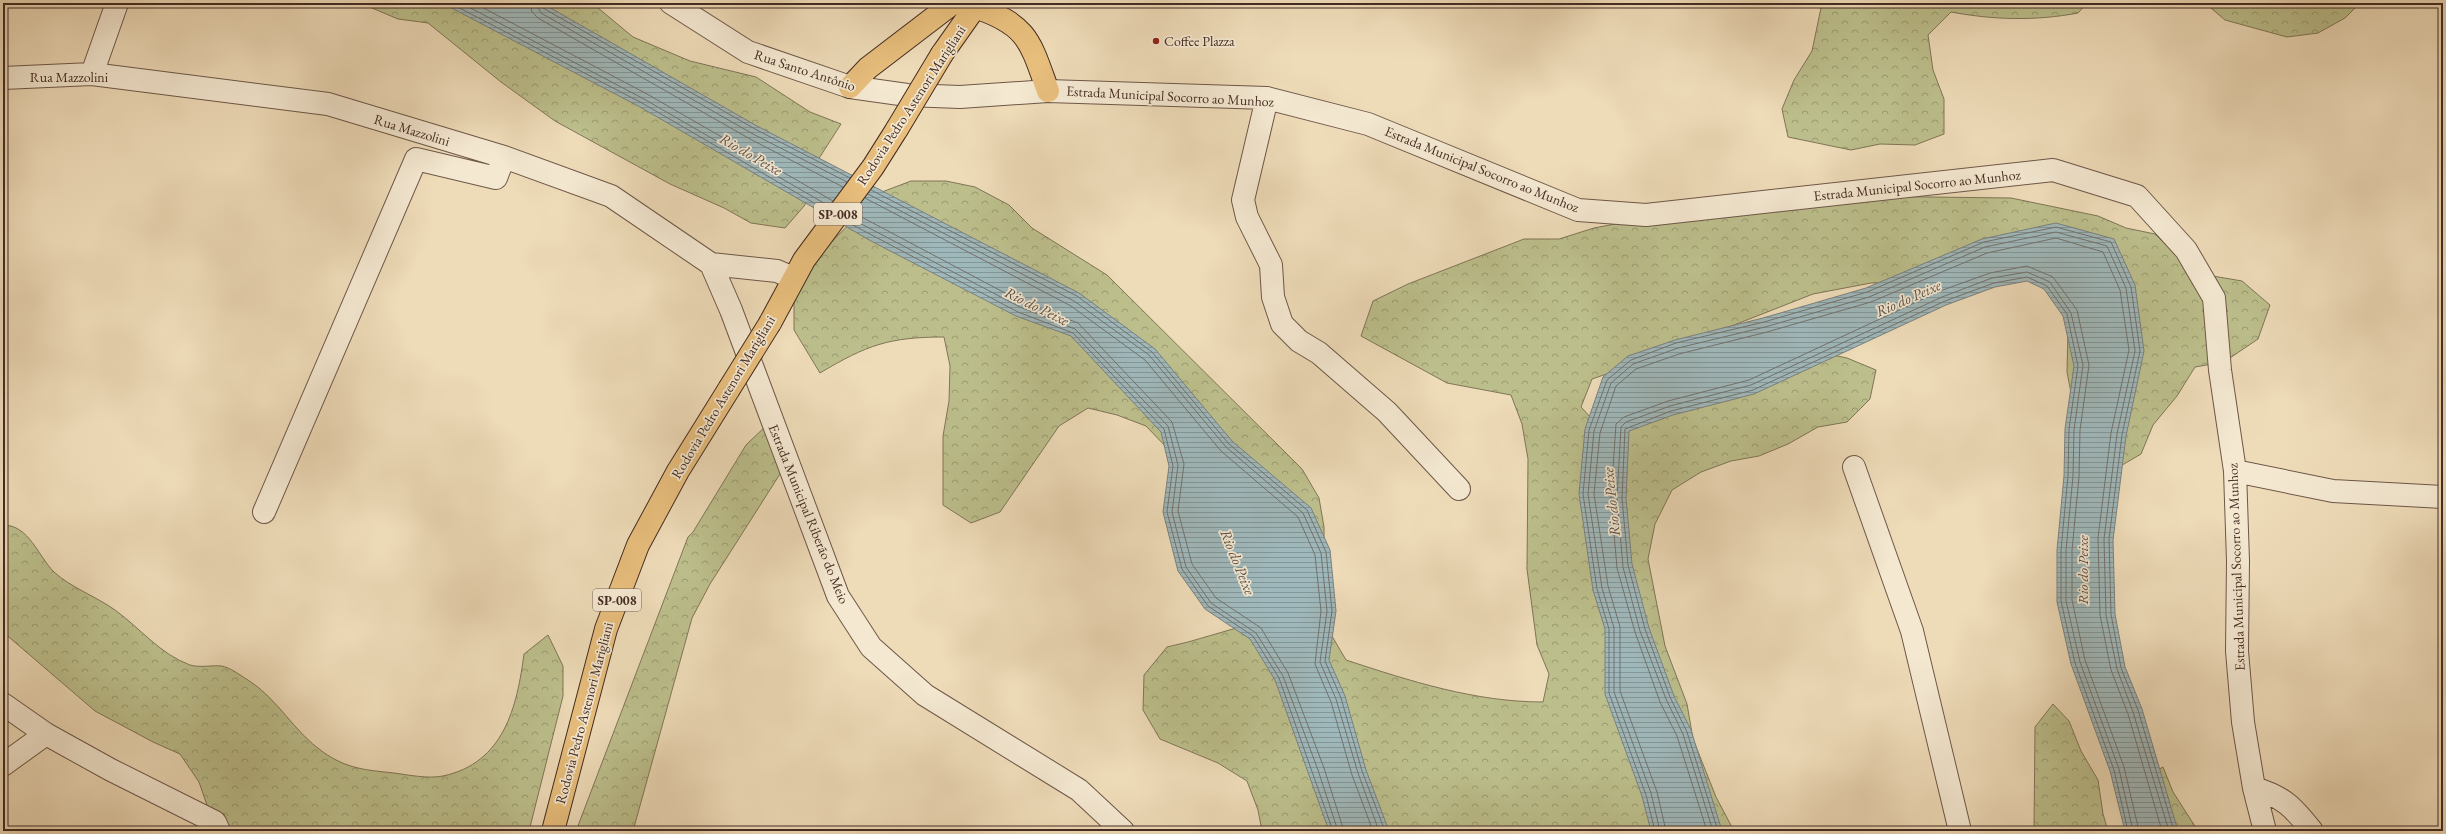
<svg xmlns="http://www.w3.org/2000/svg" width="2446" height="834" viewBox="0 0 2446 834" font-family="'EB Garamond',serif">
	<defs>
		<pattern id="forest-crowns" width="20" height="18" patternUnits="userSpaceOnUse"><rect width="20" height="18" fill="#bcbf8c"/><path d="M2 6a3 3 0 1 1 6 0M12 15a3 3 0 1 1 6 0" fill="none" stroke="#9a9b72"/></pattern>
		<pattern id="water-rules" width="6" height="5" patternUnits="userSpaceOnUse"><rect width="6" height="5" fill="#9fb8bb"/><path d="M0 2.5h6" fill="none" stroke="#839698"/></pattern>
	</defs>
	<rect width="100%" height="100%" fill="#eedbb8"/>
	<filter id="stains"><feTurbulence type="fractalNoise" baseFrequency=".005" numOctaves="4"/><feColorMatrix values="0 0 0 0 .2 0 0 0 0 .09 0 0 0 0 .02 0 0 0 .5 -.17"/></filter>
	<radialGradient id="worn" r=".72"><stop offset=".6" stop-color="#630" stop-opacity="0"/><stop offset="1" stop-color="#630" stop-opacity=".3"/></radialGradient>
	<path fill="url(#forest-crowns)" stroke="#807557" d="M360 3H592L633 37 690 61 756 77 810 112 841 124 809 174 805 205 785 228 751 223 724 208 670 184 555 121 501 82 428 23 398 19Z
		M1822 3H2087L2078 13C2036 21 1994 20 1951 12L1928 35 1933 70 1944 99V134L1915 145 1880 144 1851 150 1788 137 1782 109 1794 80 1812 51Z
		M2205 3H2360L2345 18 2318 33 2287 37 2225 20Z
		M911 181H946L975 187 1009 205 1032 228 1107 275 1302 469 1319 498 1324 527V602L1329 631 1346 660C1410 681 1475 702 1543 702L1549 674 1537 645 1527 569 1528 459 1522 424 1511 395 1447 383 1361 336 1373 301 1408 284 1524 239H1559L1594 228 1768 195 2011 198 2098 216 2126 228 2155 234 2178 257 2207 275 2242 281 2270 305 2258 339 2224 362 2195 367 2177 396 2153 425 2141 454 2112 471 2084 459 2067 372 2068 332 2057 274 1906 283H1871L1813 294 1627 367 1592 379 1581 407 1603 431 1818 352 1847 358 1876 370 1870 399 1847 422 1818 427 1788 444 1759 456 1731 461 1701 472 1672 490 1655 524 1648 559 1665 646 1687 704 1693 739 1716 797 1734 831H1262L1258 810 1247 781 1218 763 1160 739 1143 710 1144 675 1167 647C1197 641 1224 630 1254 624L1169 450 1146 426 1117 415 1088 408 1059 426 1000 512 971 523 943 505V436L949 401 950 366 944 337C889 337 867 345 820 373L794 330V290L812 261 882 192Z
		M770 422 787 463 710 584 692 618 633 831H576L688 537 693 532 746 445Z
		M3 525C29 525 38 556 54 572 70 587 97 597 115 610 141 629 160 654 190 665 200 668 211 665 221 666 230 667 241 676 248 680 278 699 294 732 323 752 347 769 366 770 394 773 409 775 428 779 443 776 504 763 517 707 524 654L548 635 563 666V696L529 831H216L199 782 180 754 153 742 95 711 3 632Z
		M2053 704 2069 721 2081 751 2098 780 2103 814 2108 831H2034L2035 727Z
		M2163 767 2173 792 2198 831H2141L2150 774Z"/>
	<path fill="url(#water-rules)" stroke="#7b807e" d="M442 3H542L757 126 1079 293 1155 349 1232 441 1311 508 1330 550 1336 611 1329 660 1345 696 1366 770 1389 831H1329L1275 680 1250 639 1205 609 1178 571 1163 512 1169 466 1161 432 1071 336 1016 316 871 241 640 107Z
		M2056 223 2114 239 2135 285 2144 351 2126 436 2113 540 2115 614 2125 667 2142 709 2178 831H2125L2110 771 2071 664 2057 602V550L2064 476 2065 429 2074 366 2063 316 2044 289 2027 281 1995 287 1946 305 1754 394 1673 415 1629 431 1626 498 1632 564 1649 628 1674 696 1691 730 1722 831H1651L1642 796 1605 694V629L1593 590 1579 494 1585 429 1603 377 1628 356 1675 340 1763 318 1866 288 1982 239Z"/>
	<g fill="none" stroke-linecap="round" stroke-linejoin="round">
		<path stroke="#72726e" stroke-width="1" d="M450 3 642 103 826 210
			M461 3 644 99 829 206
			M474 3 647 94 833 201
			M530 3 532 12 538 18 750 139 843 187
			M536 3 541 13 753 134 847 182
			M541 3 543 8 755 129 850 178
			M871 190 1077 296 1152 352 1229 444 1307 510 1326 552 1332 611 1325 661 1341 698 1362 771 1385 831
			M868 194 1074 301 1149 355 1226 447 1303 513 1321 553 1327 611 1320 662 1336 699 1358 773 1379 831
			M865 198 1071 306 1145 360 1221 451 1298 517 1315 555 1321 611 1315 664 1331 702 1352 775 1373 831
			M854 213 1022 302 1078 323 1172 422 1184 464 1178 511 1192 564 1216 598 1261 628 1288 673 1324 768 1344 831
			M850 218 1020 307 1075 329 1168 426 1178 465 1172 512 1186 567 1211 603 1256 633 1283 676 1318 770 1338 831
			M847 222 1018 312 1073 333 1164 429 1173 466 1167 512 1182 569 1208 606 1253 636 1279 678 1333 831
			M1655 831 1646 795 1609 693V629L1597 589 1583 494 1589 430 1607 380 1631 360 1676 343 1764 322 1867 292 1984 242 2056 227 2111 242 2131 287 2140 351 2122 435 2109 539 2111 614 2121 668 2138 710 2174 831
			M1660 831 1651 793 1614 692V628L1602 588 1588 494 1594 431 1611 383 1633 364 1678 348 1765 327 1869 297 1985 247 2056 232 2107 246 2126 288 2135 351 2117 434 2104 539 2106 615 2117 669 2133 712 2169 831
			M1666 831 1657 792 1620 691V627L1608 586 1594 494 1600 433 1616 386 1636 369 1679 354 1767 332 1871 302 1987 253 2056 238 2103 252 2120 290 2129 350 2111 433 2098 538 2100 615 2111 670 2128 714 2162 831
			M1707 831 1677 736 1660 702 1635 632 1617 568 1611 498 1616 424 1624 417 1668 401 1749 380 1940 291 1990 273 2027 266 2053 277 2077 310 2089 365 2080 430 2079 477 2072 550V600L2085 660 2124 767 2139 831
			M1713 831 1683 734 1666 699 1640 631 1623 567 1617 498 1621 427 1626 422 1670 406 1751 385 1942 297 1992 278 2027 272 2050 282 2071 313 2083 365 2074 430 2073 476 2066 550V601L2080 662 2119 769 2133 831
			M1718 831 1687 732 1670 697 1645 629 1628 565 1622 498 1625 429 1671 411 1753 390 1945 301 1994 283 2027 277 2047 286 2067 314 2078 366 2069 429 2068 476 2061 550V601L2075 663 2114 770 2128 831"/>
		<defs>
			<path id="minor" d="M671 3 748 52 850 87 907 95 960 97 1048 91 1267 98 1368 124 1578 210 1646 215 2053 170 2137 196 2186 250 2214 298 2220 370 2235 471 2238 561 2237 651 2243 722 2254 788 2265 831
				M92 74 117 3
				M3 78 92 74 328 104 504 157 611 196 711 264 777 271 793 278
				M1267 98 1243 200 1247 217 1271 265 1273 297 1282 324 1299 341 1319 353 1387 412 1459 489
				M711 264 731 310 838 596 871 647 925 695 1079 790 1123 831
				M1854 467 1912 631 1960 831
				M2235 471 2333 491 2443 497
				M264 512 416 159 496 178 504 157
				M3 704 46 734 111 770 215 822 219 831
				M3 765 46 734
				M2254 788C2284 797 2293 807 2312 831"/>
			<path id="major" d="M975 7C1028 25 1030 41 1048 91
				M942 54 978 3
				M850 87 868 68 953 3
				M770 323 804 260 873 167 897 129
				M553 831 606 629 638 545 678 471 729 389"/>
		</defs>
		<use href="#minor" stroke="#6e5748" stroke-width="24"/>
		<use href="#major" stroke="#442b22" stroke-width="24"/>
		<use href="#minor" stroke="#f4e8d1" stroke-width="22"/>
		<use href="#major" stroke="#e7be7c" stroke-width="22"/>
		<defs>
			<path id="major-bridge" d="M897 129 942 54
				M729 389 770 323"/>
		</defs>
		<use href="#major-bridge" stroke="#442b22" stroke-width="24" stroke-linecap="butt"/>
		<use href="#major-bridge" stroke="#e7be7c" stroke-width="22"/>
	</g>
	<circle fill="#8f2418" stroke="#f4e8d1" stroke-width="1.5" cx="1156" cy="41" r="4"/>
	<g text-anchor="middle" dominant-baseline="central" stroke-width="3.5" stroke-linejoin="round" paint-order="stroke">
		<g fill="#f4e8d1" stroke="#796456" stroke-width="1">
			<rect x="814" y="203" width="48" height="22" rx="3"/>
			<rect x="593" y="589" width="48" height="22" rx="3"/>
		</g>
		<g font-size="13" font-weight="bold" fill="#442b22">
			<text x="838" y="214">SP-008</text>
			<text x="617" y="600">SP-008</text>
		</g>
		<g font-size="14" fill="#442b22" stroke="#f4e8d1" text-anchor="start">
			<text x="1164" y="41">Coffee Plazza</text>
		</g>
		<g font-size="14" fill="#442b22" stroke="#f4e8d1">
			<text transform="translate(805 70) rotate(18)">Rua Santo Antônio</text>
			<text x="69" y="77">Rua Mazzolini</text>
			<text transform="translate(1170 96) rotate(3)">Estrada Municipal Socorro ao Munhoz</text>
			<text transform="translate(911 105) rotate(-57)">Rodovia Pedro Astenori Marigliani</text>
			<text transform="translate(412 130) rotate(17)">Rua Mazzolini</text>
			<text transform="translate(1482 169) rotate(22)">Estrada Municipal Socorro ao Munhoz</text>
			<text transform="translate(1917 185) rotate(-6)">Estrada Municipal Socorro ao Munhoz</text>
			<text transform="translate(723 397) rotate(-59)">Rodovia Pedro Astenori Marigliani</text>
			<text transform="translate(809 514) rotate(68)">Estrada Municipal Riberão do Meio</text>
			<text transform="translate(2236 567) rotate(-92)">Estrada Municipal Socorro ao Munhoz</text>
			<text transform="translate(584 713) rotate(-75)">Rodovia Pedro Astenori Marigliani</text>
		</g>
		<g font-size="15" font-style="italic" fill="#5b4e48" stroke="#f4e8d1">
			<text transform="translate(751 154) rotate(30)">Rio do Peixe</text>
			<text transform="translate(1908 298) rotate(-24)">Rio do Peixe</text>
			<text transform="translate(1037 306) rotate(26)">Rio do Peixe</text>
			<text transform="translate(1611 502) rotate(-96)">Rio do Peixe</text>
			<text transform="translate(1238 562) rotate(68)">Rio do Peixe</text>
			<text transform="translate(2082 570) rotate(-90)">Rio do Peixe</text>
		</g>
	</g>
	<rect width="2446" height="834" fill="none" stroke="#eedbb8" stroke-width="16"/>
	<rect x="4" y="4" width="2438" height="826" fill="none" stroke="#442b22" stroke-width="2"/>
	<rect x="8" y="8" width="2430" height="818" fill="none" stroke="#442b22"/>
	<rect width="100%" height="100%" filter="url(#stains)"/>
	<rect width="100%" height="100%" fill="url(#worn)"/>
</svg>
